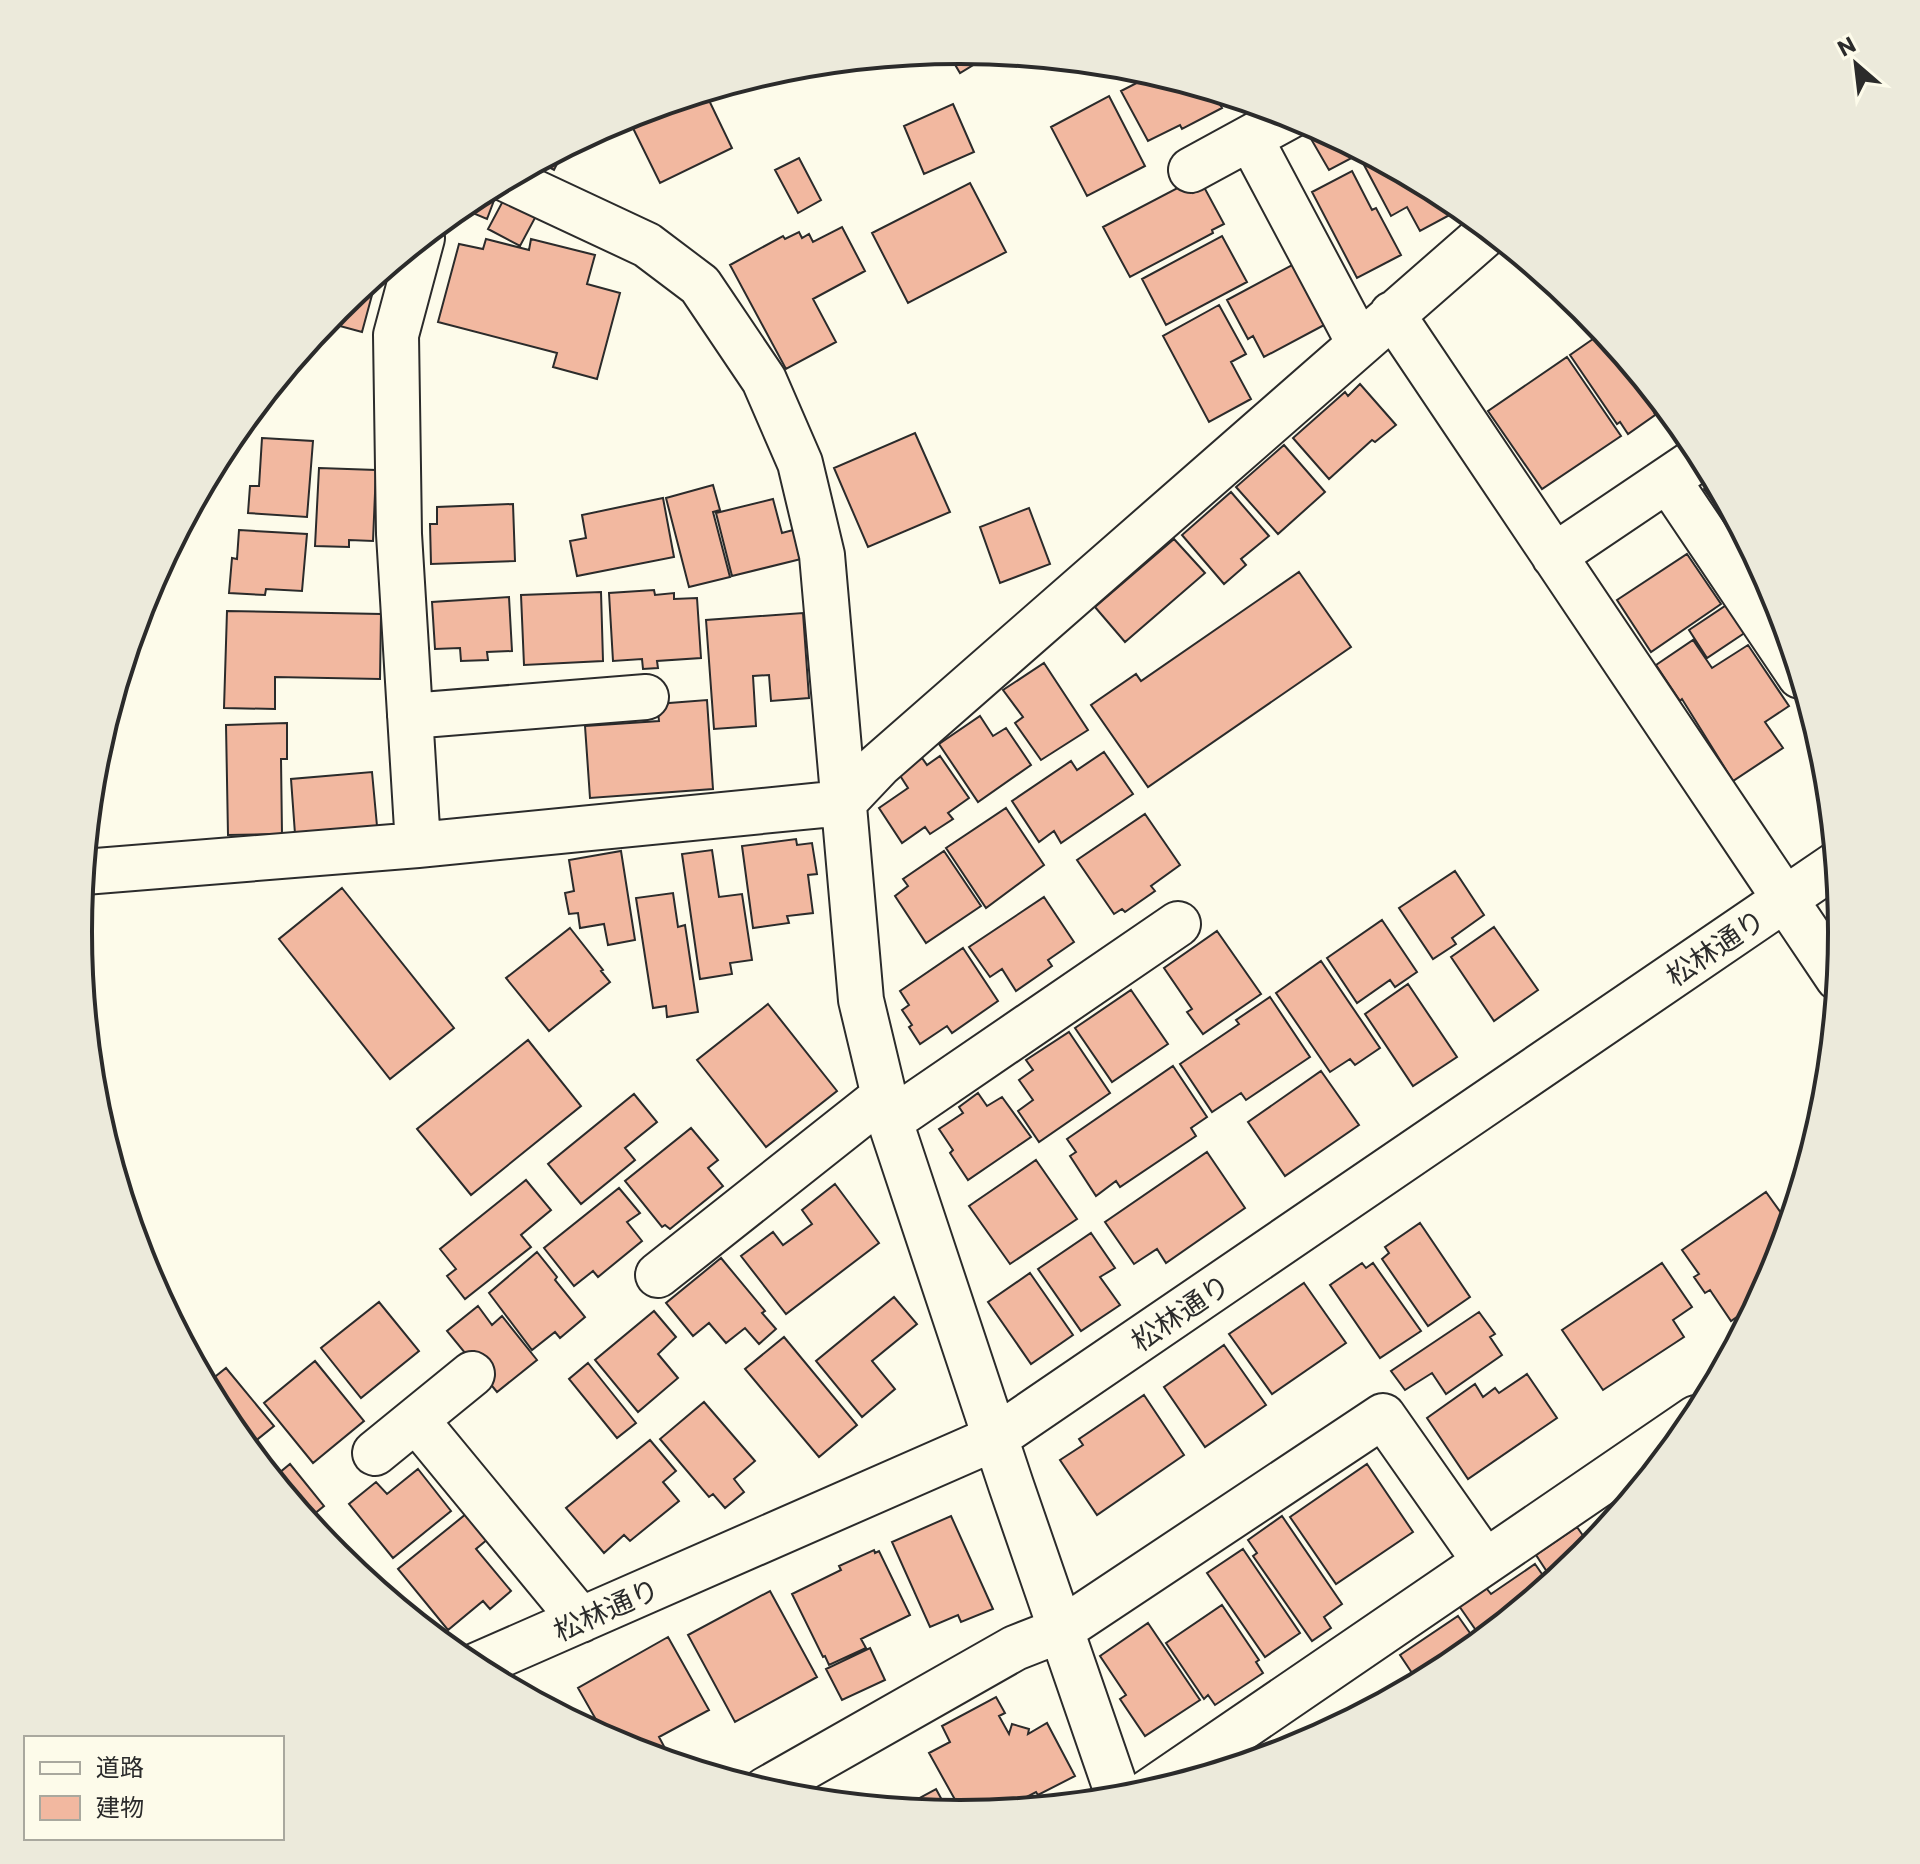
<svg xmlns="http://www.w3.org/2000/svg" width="1920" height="1864" viewBox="0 0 1920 1864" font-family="Commissioner,'Noto Sans JP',sans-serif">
	<rect width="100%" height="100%" fill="#fdfbea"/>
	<path fill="#f2b8a0" stroke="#2b2b2b" stroke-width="2" d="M960 50 993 53 960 73 947 51Z
		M831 63 808 76 802 66Z
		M1154 74 1213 92 1222 108 1182 129 1180 125 1148 141 1121 91Z
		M705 92 732 148 660 183 628 118Z
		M1109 96 1145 166 1087 196 1051 127Z
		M953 104 974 152 924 174 904 126Z
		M1316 127 1363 152 1329 170 1307 132Z
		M565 148 554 170 539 162Z
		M1373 157 1450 199 1457 211 1420 231 1407 207 1391 216 1363 163Z
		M799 158 821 200 798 213 775 170Z
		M1352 171 1372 210 1376 208 1401 255 1357 278 1312 192Z
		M970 183 1006 252 908 303 872 233Z
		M1187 183 1193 193 1204 187 1224 224 1212 230 1213 233 1130 277 1103 227Z
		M485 191 496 195 487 219 463 209 465 203Z
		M504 199 536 216 520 246 488 229Z
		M842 227 865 271 813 299 836 342 786 369 730 265 783 236 785 239 799 232 802 238 809 234 813 242Z
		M1222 236 1247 282 1166 325 1142 279Z
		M486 239 529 250 531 239 595 255 587 284 620 293 597 379 553 367 557 353 438 322 459 244 483 249Z
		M1294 264 1326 324 1264 357 1253 336 1248 339 1227 300Z
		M368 282 375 284 362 332 325 322 337 308Z
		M1219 305 1246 354 1231 362 1251 399 1209 422 1163 336Z
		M1603 332 1664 406 1654 412 1655 415 1628 434 1620 422 1617 424 1570 355Z
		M1567 357 1621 436 1542 489 1488 411Z
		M1360 384 1396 425 1375 442 1372 440 1329 479 1293 438 1345 392 1348 396Z
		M915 433 950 512 868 547 834 468Z
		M262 438 313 441 307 517 248 513 250 486H259Z
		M1284 445 1325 492 1278 534 1236 487Z
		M319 468 376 470 373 541 349 540V547L315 546Z
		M1715 482 1763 573 1732 528 1724 533 1711 514 1718 509 1704 489Z
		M713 485 720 510 713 512 730 577 689 587 666 498Z
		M1231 492 1269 536 1241 559 1246 565 1224 584 1182 535Z
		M663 498 674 557 577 576 570 541 586 538 582 515Z
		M773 499 782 533 793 530 801 559 732 576 716 513Z
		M513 504 515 561 431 564 430 524H437V507Z
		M1029 508 1050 564 1000 583 980 527Z
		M239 530 307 534 302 591 266 589 265 595 229 593 232 558 237 559Z
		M1174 539 1205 573 1125 642 1095 607Z
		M1687 554 1721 604 1651 652 1617 600Z
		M1299 572 1351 647 1148 787 1091 705 1136 674 1141 681Z
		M654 590 655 595 674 593V599L697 598 701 658 657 661 658 668 643 669 642 659 613 661 609 593Z
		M601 592 603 661 524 665 521 595Z
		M509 597 512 651 487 652 488 660 461 661 460 648 435 649 432 602Z
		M1728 604 1746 632 1707 658 1689 630Z
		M227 611 381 614 380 679 275 677V709L224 708Z
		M803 613 809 698 771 701 769 675 753 676 756 726 714 729 706 620Z
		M1693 640 1712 668 1748 645 1789 706 1765 722 1783 748 1733 781 1682 699 1680 701 1656 665Z
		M1044 663 1088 730 1041 760 1015 723 1023 717 1003 690Z
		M707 700 713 789 590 798 585 726 659 721 657 704Z
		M980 716 993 736 1006 728 1031 765 978 802 939 744Z
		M287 723V759H281L282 834 228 835 226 725Z
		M1104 752 1133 794 1061 843 1054 831 1039 842 1012 801 1071 761 1077 770Z
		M940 756 969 798 948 813 953 819 930 834 925 827 902 843 879 808 908 788 899 774 922 758 927 765Z
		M372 772 377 826 295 834 291 779Z
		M1006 808 1044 865 986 908 946 848Z
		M1145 814 1180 865 1151 886 1155 891 1125 912 1122 909 1114 914 1077 860Z
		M796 839 797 845 812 843 817 874 808 875 813 913 787 916 789 923 753 928 742 846Z
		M712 850 719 897 742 894 752 960 730 963 732 974 700 979 682 854Z
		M621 851 635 940 608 945 604 924 580 928 578 913 569 914 565 893 574 891 569 860Z
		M944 851 981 906 926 943 895 896 908 886 903 879Z
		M1455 871 1484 915 1452 938 1456 944 1433 959 1399 908Z
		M342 888 454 1028 390 1079 279 939Z
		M673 893 678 927 685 925 698 1012 667 1017 666 1006 653 1008 636 898Z
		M1044 897 1074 942 1048 960 1052 966 1016 991 1002 969 990 977 969 947Z
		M1382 920 1417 972 1395 987 1390 980 1357 1003 1327 958Z
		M1494 927 1538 990 1494 1021 1451 957Z
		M570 928 603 970 601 971 610 982 549 1031 506 978Z
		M1217 931 1261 994 1203 1034 1187 1012 1192 1009 1164 968Z
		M963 948 998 1001 952 1033 947 1026 920 1044 909 1027 912 1025 902 1010 909 1005 900 991Z
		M1321 961 1380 1048 1355 1065 1350 1059 1330 1072 1276 993Z
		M1408 984 1457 1057 1413 1086 1365 1014Z
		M1131 990 1168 1044 1112 1082 1075 1028Z
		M1270 997 1310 1057 1246 1100 1241 1093 1212 1112 1180 1064 1239 1024 1236 1020Z
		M768 1004 837 1091 766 1147 697 1060Z
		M1069 1032 1110 1093 1039 1142 1018 1111 1033 1100 1019 1080 1033 1070 1026 1060Z
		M528 1040 581 1106 471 1195 417 1129Z
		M1173 1066 1207 1117 1191 1128 1196 1136 1120 1187 1116 1181 1096 1196 1070 1156 1076 1152 1067 1139Z
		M1321 1071 1359 1125 1285 1176 1248 1122Z
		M978 1093 987 1106 1002 1097 1031 1137 968 1180 950 1153 953 1150 939 1129 963 1113 959 1107Z
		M634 1094 657 1122 625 1148 635 1160 581 1204 548 1164Z
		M691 1128 718 1160 708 1168 723 1186 670 1229 665 1225 662 1227 625 1181Z
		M1207 1152 1245 1208 1166 1263 1157 1249 1134 1264 1105 1222Z
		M1036 1160 1077 1219 1010 1264 969 1206Z
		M526 1180 551 1210 521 1235 531 1247 465 1299 447 1276 456 1269 440 1249Z
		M835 1184 879 1243 786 1314 741 1256 773 1232 783 1245 812 1224 802 1210Z
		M619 1188 640 1213 627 1222 642 1241 598 1277 593 1271 574 1286 544 1248Z
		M1766 1192 1789 1224 1775 1270 1766 1286 1755 1293 1759 1299 1757 1303 1731 1321 1710 1290 1705 1293 1694 1277 1699 1274 1682 1250Z
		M1420 1223 1470 1297 1428 1326 1382 1259 1389 1253 1385 1247Z
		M1091 1233 1115 1268 1100 1277 1120 1305 1081 1331 1038 1269Z
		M537 1252 557 1277 555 1280 585 1317 560 1338 555 1332 532 1350 489 1293Z
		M721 1258 765 1311 762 1313 776 1329 759 1344 745 1328 726 1343 709 1323 693 1336 666 1303Z
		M1362 1263 1366 1268 1373 1263 1421 1331 1380 1358 1330 1285Z
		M1662 1263 1692 1307 1673 1320 1684 1337 1603 1390 1562 1330Z
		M1030 1273 1073 1335 1031 1364 988 1302Z
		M1304 1283 1346 1343 1272 1394 1229 1334Z
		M894 1297 917 1324 872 1361 895 1389 862 1417 816 1361Z
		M379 1302 419 1351 361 1398 321 1348Z
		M478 1306 492 1325 502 1316 537 1360 497 1392 447 1331Z
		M654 1311 676 1337 658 1354 678 1378 638 1412 595 1360Z
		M1479 1312 1495 1334 1490 1337 1502 1355 1446 1394 1432 1373 1405 1390 1391 1371Z
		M784 1337 857 1425 819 1457 745 1369Z
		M1224 1345 1266 1405 1205 1447 1164 1387Z
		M315 1361 364 1421 313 1463 264 1403Z
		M588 1363 636 1423 617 1438 569 1379Z
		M226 1368 274 1426 248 1447 226 1422 206 1384Z
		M1527 1374 1557 1418 1468 1479 1427 1418 1475 1384 1483 1397 1495 1388 1499 1393Z
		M1144 1395 1184 1455 1097 1515 1060 1460 1083 1445 1079 1439Z
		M704 1402 755 1461 734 1479 744 1492 725 1508 713 1494 709 1497 660 1439Z
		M650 1440 676 1471 663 1482 679 1501 630 1541 624 1535 604 1553 566 1508Z
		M290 1464 324 1506 308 1519 320 1536 273 1478Z
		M1367 1464 1413 1532 1336 1584 1290 1517Z
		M418 1469 451 1511 393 1558 349 1504 376 1482 387 1494Z
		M466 1514 488 1539 476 1549 511 1591 490 1609 483 1601 448 1630 398 1569Z
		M951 1516 993 1609 961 1622 958 1615 930 1627 892 1542Z
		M1282 1516 1342 1604 1324 1617 1331 1628 1312 1641 1253 1556 1257 1553 1248 1540Z
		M1577 1527 1591 1547 1553 1581 1536 1555Z
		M1243 1549 1300 1633 1265 1657 1207 1573Z
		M874 1550 875 1553 879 1551 910 1615 861 1639 866 1648 829 1665 825 1656 823 1657 792 1594 841 1570 839 1566Z
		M1535 1564 1549 1584 1482 1639 1457 1603 1483 1584 1491 1594Z
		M770 1591 817 1677 735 1722 688 1635Z
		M1222 1605 1259 1660 1256 1662 1263 1673 1215 1705 1208 1695 1204 1699 1166 1643Z
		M1458 1616 1477 1643 1450 1666 1418 1682 1400 1655Z
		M1148 1623 1200 1700 1145 1736 1120 1699 1126 1695 1100 1656Z
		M668 1637 709 1710 659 1737 667 1752 658 1758 622 1747 607 1739 578 1688Z
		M870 1648 885 1680 842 1700 826 1669Z
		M996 1697 1005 1713 999 1716 1009 1734 1012 1724 1029 1729 1028 1734 1047 1723 1075 1776 1038 1795 1036 1792 1001 1810 963 1814 929 1753 950 1742 942 1726Z
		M936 1789 949 1813 901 1808Z"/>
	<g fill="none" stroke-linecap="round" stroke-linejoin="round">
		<defs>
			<path id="minor" d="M1250 138 1359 343
				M1191 170 1292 115
				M506 179 647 245 700 285 764 380 800 463 822 555 861 1000 890 1121 1011 1485 1119 1798
				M1392 314 1838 978
				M1668 480 1800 676
				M1554 556 1701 457
				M410 716 646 697
				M418 845 399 534 396 335 422 238
				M84 872 418 845 843 803 879 765 1489 231
				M890 1121 1178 924
				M658 1275 884 1096
				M416 1420 581 1620
				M375 1453 472 1374
				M473 1667 995 1438 1835 865
				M765 1790 1015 1648 1061 1630 1383 1416 1484 1560
				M1147 1793 1696 1418"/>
		</defs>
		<use href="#minor" stroke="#2b2b2b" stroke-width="48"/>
		<use href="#minor" stroke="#fdfbea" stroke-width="44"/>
	</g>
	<g text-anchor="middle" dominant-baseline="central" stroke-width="6" stroke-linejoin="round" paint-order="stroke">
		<g font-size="28" fill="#2b2b2b" stroke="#fdfbea">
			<text transform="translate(1715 947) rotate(-34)">松林通り</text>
			<text transform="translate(1180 1312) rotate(-34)">松林通り</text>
			<text transform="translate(606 1609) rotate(-24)">松林通り</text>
		</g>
	</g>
	<path d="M0 0H1920V1864H0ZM92 932a868 868 0 1 1 1736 0a868 868 0 1 1-1736 0Z" fill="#eceadb" fill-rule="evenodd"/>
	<path fill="none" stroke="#2b2b2b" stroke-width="4" d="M92 932a868 868 0 1 1 1736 0a868 868 0 1 1-1736 0Z"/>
	<rect x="24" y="1736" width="260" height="104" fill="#fdfbea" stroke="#a9a89e" stroke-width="2"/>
	<rect x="40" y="1762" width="40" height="12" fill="#fdfbea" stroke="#a9a89e" stroke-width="2"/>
	<text x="96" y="1776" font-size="24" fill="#2b2b2b">道路</text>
	<rect x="40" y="1796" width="40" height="24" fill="#f2b8a0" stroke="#a9a89e" stroke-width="2"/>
	<text x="96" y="1816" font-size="24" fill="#2b2b2b">建物</text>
	<g transform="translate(1856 64) rotate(332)" stroke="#fdfbea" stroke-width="6" paint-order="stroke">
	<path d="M0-6L14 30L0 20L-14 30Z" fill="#2b2b2b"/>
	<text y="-12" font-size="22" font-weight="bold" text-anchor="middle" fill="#2b2b2b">N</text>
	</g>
</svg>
